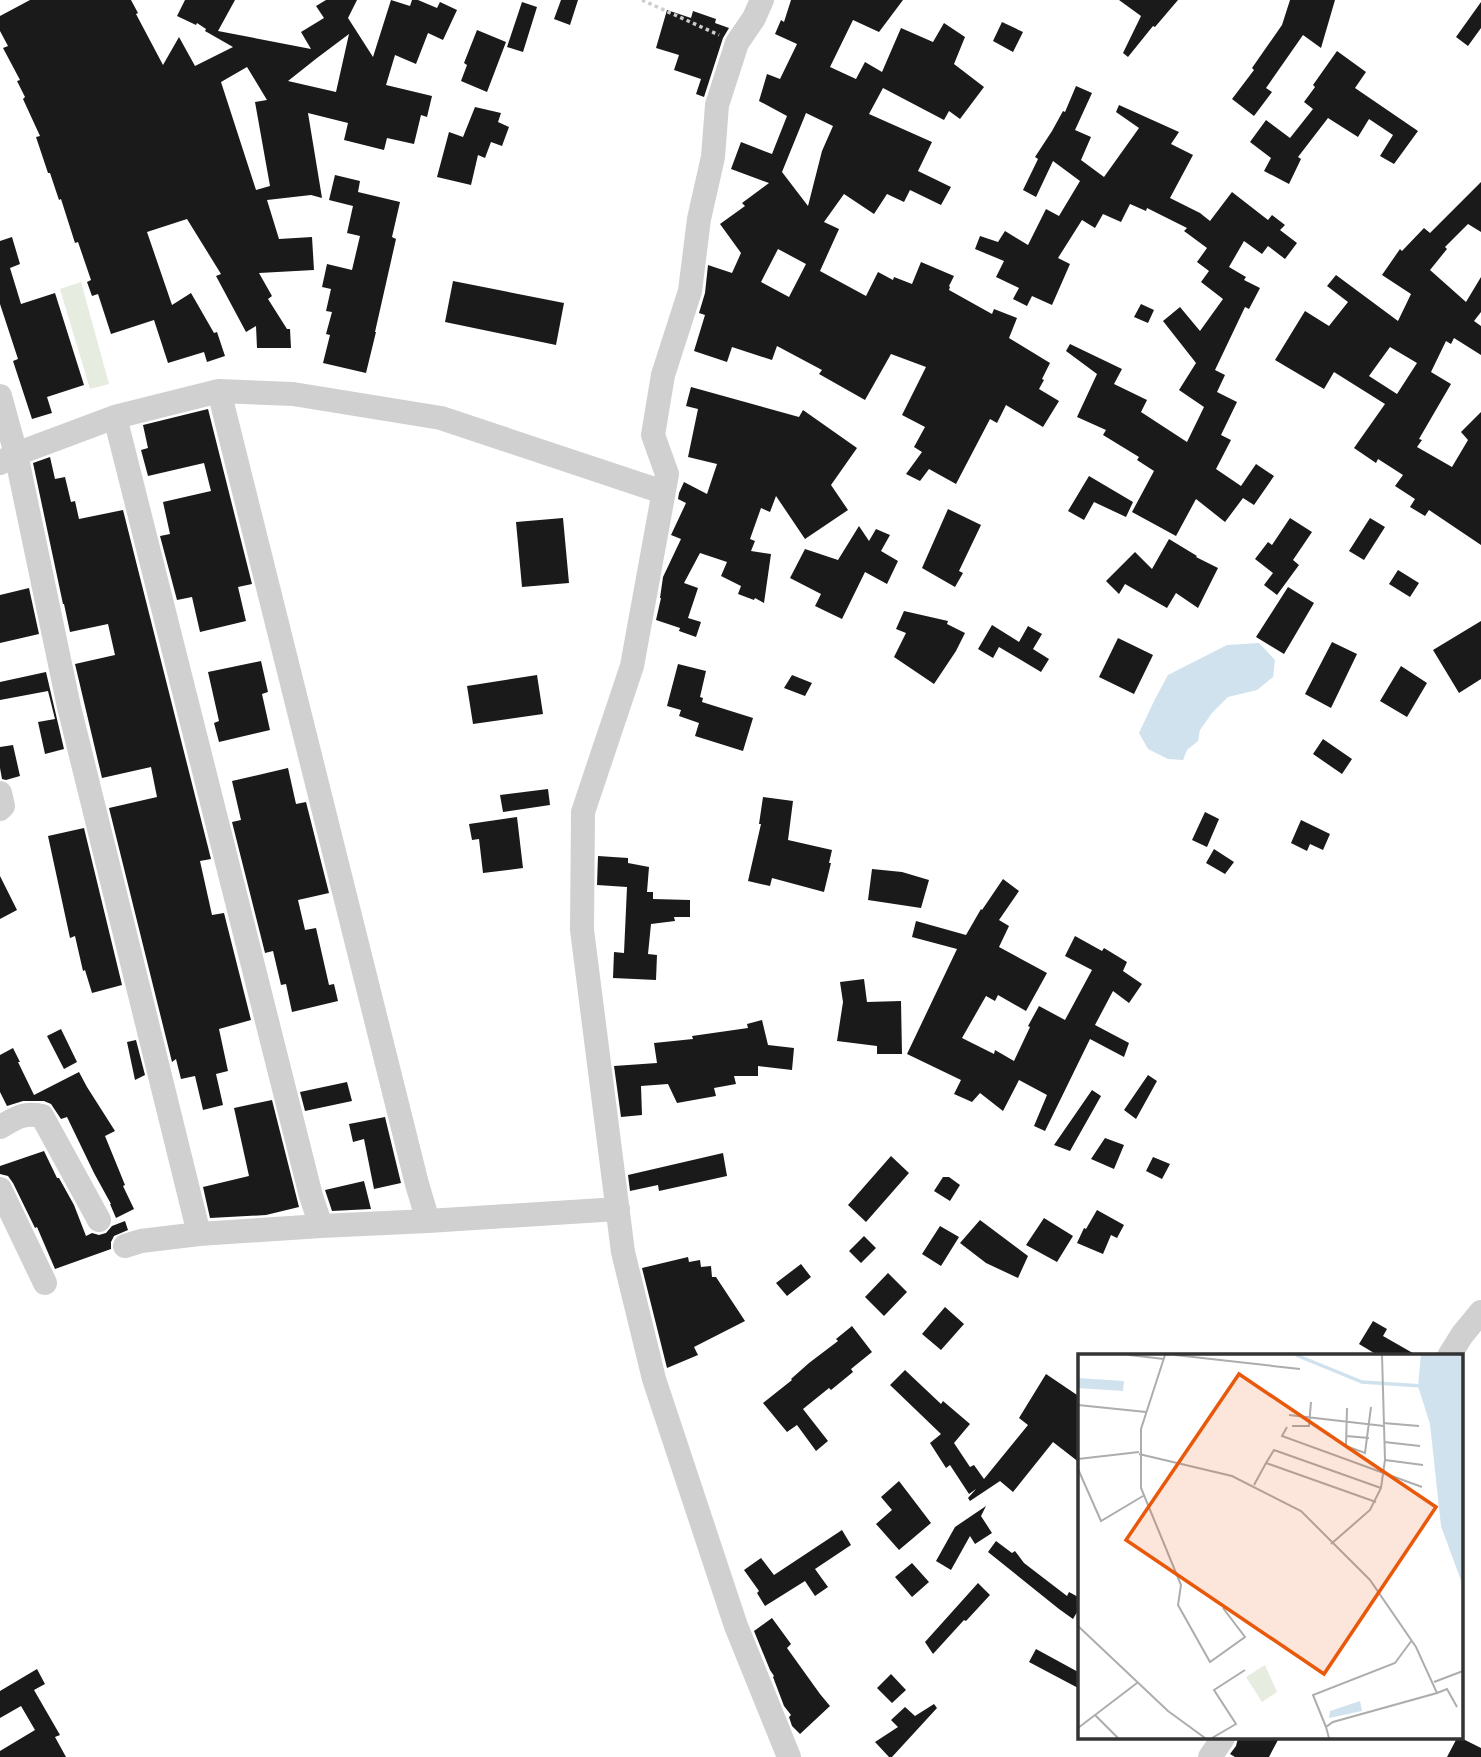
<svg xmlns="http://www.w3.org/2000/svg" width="1481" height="1757" viewBox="0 0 1481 1757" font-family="'IBM Plex Sans',sans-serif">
	<rect width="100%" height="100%" fill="#fff"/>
	<path fill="#e6ecdf" d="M81 282 109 384 90 389 60 289Z"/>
	<path fill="#cfe2ee" d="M1259 643 1275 660 1273 677 1257 690 1228 697 1212 713 1200 730 1198 741 1187 750 1183 760 1168 759 1148 749 1139 733 1155 699 1168 675 1227 645Z"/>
	<path fill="#1a1a1a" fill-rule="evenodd" d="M30 0H131L138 13 136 14 163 65 179 37 195 66 233 47 205 31 206 29 197 23 196 25 177 16 185 0H235L218 31 311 49 301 32 324 18 316 6 326 0H357L348 18 373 57 391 0 410 6 412 0H418L437 8 440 2 457 10 443 40 428 33 416 64 395 55 386 85 432 96 427 117 421 115 414 144 387 138 384 150 344 140 348 123 308 113 322 198 311 195 267 200 279 239 312 237 314 270 259 273 272 296 268 299 287 329H290L291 348H257L256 326 246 332 216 276 221 274 187 219 147 232 172 305 191 293 214 333 217 332 225 356 207 362 204 352 168 363 154 320 111 334 98 294 92 296 87 282 91 280 78 242 75 243 61 199 59 200 50 173H48L36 137 40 136 23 99 25 97 17 81 20 80 3 48 8 46 0 31V16ZM349 34 336 92 288 81 317 58ZM247 67 267 100 255 102 270 186 256 190 221 82Z
		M561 0H578L570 25 554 19Z
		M791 0H903L879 32 853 20 830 67 856 79 865 62 882 72 901 28 933 42 944 23 965 37 954 64 984 87 960 119 949 111 944 120 883 88 869 114 932 142 918 171 951 187 941 205 910 190 904 202 887 194 874 214 844 194 824 222 839 229 820 271 866 296 878 272 893 280 894 277 912 284 921 262 954 276 949 286 950 287 949 290 992 314 994 309 1017 318 1009 338 1050 363 1042 379 1044 380 1039 389 1059 401 1043 427 1006 405 997 423 990 419 956 484 929 469 920 481 906 474 922 452 914 447 925 427 902 415 926 367 891 354 865 400 819 374 822 370 777 346 772 360 732 347 727 362 694 351 705 315 699 313 705 293 708 265 732 273 741 253 720 224 745 206 742 203 769 183 731 169 741 142 772 154 787 116 759 101 767 74 780 79 797 44 775 34 781 20 784 22ZM806 113 833 126 822 151 808 206 782 172ZM778 249 806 264 789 297 761 282Z
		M1119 0H1178L1155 27 1153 26 1128 57 1123 53 1141 16Z
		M1290 0H1335L1321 48 1303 35 1266 88 1272 92 1254 116 1232 99 1254 70 1252 68 1282 25Z
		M522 2 537 7 523 52 507 47Z
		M1481 2V28L1468 46 1456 37Z
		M667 10 691 18 693 11 716 19 715 23 729 28 723 38 704 97 696 94 701 79 674 70 679 55 656 48Z
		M1002 22 1023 32 1013 52 993 41Z
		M477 30 506 42 487 92 461 81 467 65 464 63Z
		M1337 51 1366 72 1355 88 1418 131 1394 164 1380 156 1393 135 1369 119 1358 137 1328 118 1298 157 1301 159 1289 184 1264 171 1271 158 1250 142 1266 120 1290 138 1313 109 1304 102 1315 87 1313 85Z
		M1076 86 1092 93 1075 130 1091 137 1081 160 1104 177 1139 128 1116 112 1119 105 1179 132 1171 144 1193 155 1170 198 1200 213 1210 221 1232 192 1268 220 1272 215 1285 225 1280 230 1297 243 1285 259 1268 246 1262 254 1244 241 1229 267 1246 277 1244 280 1260 288 1249 309 1245 307 1215 370 1225 375 1217 392 1237 402 1221 435 1231 440 1216 469 1241 486 1256 464 1274 476 1254 505 1243 498 1225 522 1196 499 1176 536 1132 512 1154 471 1137 460 1139 457 1103 435 1106 430 1077 417 1097 374 1066 351 1070 344 1122 369 1114 384 1147 400 1141 412 1187 442 1204 407 1179 390 1196 363 1163 321 1180 307 1200 331 1223 299 1201 282 1209 271 1197 262 1207 248 1184 231 1187 228 1147 208 1146 211 1130 204 1121 222 1103 214 1095 228 1082 220 1058 258 1070 264 1052 305 1032 296 1027 306 1013 299 1019 288 996 277 1004 261 975 249 980 236 998 242 1005 231 1028 245 1046 209 1059 216 1080 181 1053 161 1036 197 1023 190 1038 159 1035 157 1052 131 1063 111 1065 112Z
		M475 107 501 113 498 122 509 127 502 146 491 142 485 158 478 155 471 185 437 177 449 132 463 137Z
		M335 175 360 181 358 192 400 202 392 237 396 239 375 332H376L366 373 323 363 330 335 326 334 332 312 326 311 331 289 322 287 327 264 352 270 360 236 347 233 353 206 329 200Z
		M1481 182V232L1468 224 1445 247 1447 249 1430 270 1466 302 1481 277V312L1474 321 1481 326V355L1454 338 1451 344 1446 341 1431 372 1451 384 1419 439 1422 440 1417 447 1452 467 1468 440 1461 432 1481 412V545L1429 510 1425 516 1410 507 1415 499 1395 486 1403 475 1378 459 1376 463 1354 448 1385 404 1334 372 1324 389 1275 360 1305 311 1329 326 1348 302 1327 286 1336 275 1398 321 1411 294 1382 275 1400 249 1402 251 1424 228 1430 233ZM1390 347 1417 363 1397 394 1369 376Z
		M12 237 20 264 10 268 21 304 55 293 84 385 47 397 52 413 32 419 13 361 18 359 0 304V241Z
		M453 281 564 303 556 345 445 322Z
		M1141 304 1154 310 1148 323 1134 317Z
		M691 387 799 417 803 410 857 448 831 485 848 510 805 539 776 496 770 512 761 508 750 539 755 541 751 551 771 554 764 603 755 598 754 600 738 594 741 586 721 576 727 562 700 553 684 583 698 588 688 618 701 622 696 637 679 631 680 628 656 620 661 598H660L663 577 681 539 671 535 686 503 678 499 679 493 684 482 707 494 717 464 688 457 698 409 686 406Z
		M208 409 252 584 238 587 246 621 200 632 192 597 177 600 160 536 170 534 163 502 211 491 204 463 148 476 141 450 148 448 143 425Z
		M50 457 55 479 65 477 71 502 75 501 79 519 123 510 211 859 200 861 212 915 224 913 251 1020 219 1029 228 1071 216 1074 223 1105 203 1110 195 1076 181 1079 176 1059 172 1062 109 808 157 797 151 767 102 778 75 664 115 655 108 624 70 632 64 604H63L33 463Z
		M1089 476 1133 502 1126 517 1094 502 1084 520 1068 511Z
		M948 509 981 525 959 571 963 573 955 587 922 568Z
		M563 518 569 583 522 587 516 522Z
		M1290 518 1312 532 1293 560 1299 565 1277 595 1264 585 1273 573 1255 559 1268 542 1272 545Z
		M1370 518 1385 527 1364 560 1349 551Z
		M859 526 869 541 876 529 890 535 881 551 898 561 887 584 865 572 842 619 815 606 821 594 790 578 805 549 838 560Z
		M1169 539 1197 556 1196 557 1218 568 1198 608 1176 593 1167 608 1125 584 1119 594 1106 581 1135 552 1152 569Z
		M1398 570 1419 583 1410 597 1389 584Z
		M1288 587 1314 603 1284 654 1256 637Z
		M29 588 39 634 0 643V595Z
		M904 611 948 621 947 624 965 633 956 651 934 684 894 657 906 633 896 629Z
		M1481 621V679L1459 693 1433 650Z
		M992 625 1019 642 1028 626 1042 634 1033 649 1049 659 1041 672 999 647 993 658 978 649Z
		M1118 638 1153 655 1134 694 1099 677Z
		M1332 642 1357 654 1331 708 1305 694Z
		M261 661 268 692 262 694 270 730 219 742 214 723 219 721 208 672Z
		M678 664 706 671 700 697 703 698 702 702 753 718 743 751 695 736 699 723 679 716 681 710 667 706Z
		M1401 666 1427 683 1407 717 1380 701Z
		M46 672 64 749 45 754 38 722 55 719 48 691 0 700V682Z
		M537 675 543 714 473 724 467 686Z
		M792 675 812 683 805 696 784 688Z
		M1323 739 1352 759 1342 774 1313 754Z
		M13 745 20 776 6 780 2 779 0 768V747Z
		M288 768 296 804 306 802 329 893 298 900 305 930 316 928 329 985 334 984 338 1001 292 1012 286 984 281 985 273 951 265 953 232 822 241 820 232 781Z
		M548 789 550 805 503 812 500 795Z
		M763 797 793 801 788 840 832 850 829 863H831L824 892 772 878 770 886 748 881 761 824H759Z
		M1205 812 1219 819 1207 847 1192 840Z
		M517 817 523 868 483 873 479 839 472 840 469 824Z
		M1301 820 1330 834 1323 850 1310 844 1307 851 1291 843Z
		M84 828 122 985 92 993 85 970 83 971 75 936 70 938 48 836Z
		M1214 849 1234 862 1225 874 1206 863Z
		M598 856 628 858V863L649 867 647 892H653V899L690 900V917H674L675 921 651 924 648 954 657 955 656 980 613 978 614 952 624 953 627 887 597 885Z
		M872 869 902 872 929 880 921 908 868 900Z
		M0 876 17 910 0 919Z
		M1003 879 1019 891 999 920 1009 926 999 947 1047 973 1026 1011 998 995 995 1001 986 996 962 1038 994 1054 995 1050 1014 1061 1030 1027 1028 1026 1039 1006 1065 1020 1092 970 1065 956 1075 936 1102 951 1104 948 1127 962 1123 971 1142 984 1129 1003 1113 991 1095 1025 1129 1043 1124 1057 1090 1039 1045 1131 1034 1126 1047 1095 1019 1080 1003 1111 980 1093 972 1102 954 1094 961 1080 907 1054 957 949 912 937 916 921 966 935 981 909 982 910Z
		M864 979 867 1002 901 1001 902 1054H877V1046L837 1041 843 1002 840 982Z
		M762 1020 768 1045 794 1048 792 1070 758 1066V1076H734L736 1084 714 1088 716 1096 677 1103 668 1084 641 1086 642 1115 621 1117 614 1066 657 1063 654 1043 693 1039 692 1036 748 1028 747 1024Z
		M61 1029 77 1062 64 1069 47 1036Z
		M136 1040 145 1075 135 1080 127 1042Z
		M13 1048 20 1062H18L34 1095 79 1072 87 1087 115 1131 105 1136 125 1185 123 1186 134 1209 116 1218 110 1204H111L94 1173 67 1117 61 1119 51 1104 44 1101H23L7 1106 0 1092V1055Z
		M1148 1075 1157 1081 1136 1119 1124 1110Z
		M347 1082 352 1101 305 1111 300 1092Z
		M1092 1090 1101 1096 1070 1151 1054 1145Z
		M272 1100 299 1207 266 1215 210 1218 203 1187 249 1176 234 1108Z
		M385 1117 401 1183 374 1189 364 1139 353 1142 349 1124Z
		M1105 1138 1124 1145 1114 1169 1091 1159Z
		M44 1151 57 1178H59L74 1205 86 1236 92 1233 99 1235 106 1233 112 1226 125 1221 128 1230 114 1236 111 1242V1249L55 1269 37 1227 35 1228 13 1183 8 1176 0 1174V1166Z
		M723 1153 727 1176 659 1191 658 1185 630 1191 628 1175Z
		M891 1156 909 1173 866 1222 848 1205Z
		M1153 1157 1170 1164 1162 1179 1146 1171Z
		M943 1177H949L960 1185 950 1201 934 1191Z
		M364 1181 371 1209 332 1211 325 1190Z
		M1097 1210 1124 1225 1117 1238 1111 1235 1103 1254 1077 1243 1084 1228 1086 1229Z
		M1044 1218 1073 1236 1057 1262 1026 1245Z
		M980 1220 1028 1256 1018 1278 986 1263 960 1243Z
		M940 1226 959 1237 941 1266 922 1254Z
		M864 1236 876 1248 861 1263 849 1251Z
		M688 1257 689 1262 700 1260 701 1267 711 1266 712 1277H716L745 1321 694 1347 698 1355 667 1368 642 1268Z
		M801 1264 811 1277 787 1296 776 1283Z
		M888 1273 907 1292 884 1316 865 1297Z
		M945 1307 964 1324 941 1350 922 1334Z
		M1373 1321 1387 1329 1383 1336 1418 1356H1379L1359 1344Z
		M852 1326 872 1352 851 1369 853 1372 831 1390 829 1388 803 1409 828 1441 816 1451 797 1425 787 1432 763 1403 792 1380 791 1379 809 1363 838 1341 836 1339Z
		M905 1370 941 1404 943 1401 970 1424 954 1443 970 1467 974 1465 984 1479 1028 1425 1019 1418 1046 1374 1080 1397V1463L1053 1442 1013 1492 1000 1481 970 1501 968 1498 976 1489 969 1494 950 1465 946 1468 930 1443 941 1434 890 1385Z
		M899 1481 931 1523 899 1550 876 1524 892 1510 881 1497Z
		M986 1506 981 1516 992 1533 975 1544 970 1536 951 1570 936 1561 955 1527Z
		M842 1530 851 1545 815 1569 828 1587 815 1596 805 1581 765 1606 757 1593 759 1591 744 1570 761 1558 774 1575Z
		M996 1541 1012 1553 1015 1551 1024 1563 1067 1596 1069 1592 1080 1598V1607L1073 1619 1059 1609 988 1552Z
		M912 1563 929 1582 912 1597 895 1577Z
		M978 1583 990 1595 966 1621 964 1620 933 1654 925 1642Z
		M772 1618 791 1644 787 1648 820 1694 830 1706 800 1734 792 1726 789 1717 791 1715 784 1706 773 1677 774 1676 770 1670 754 1631Z
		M1036 1649 1080 1673V1689L1029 1662Z
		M37 1669 45 1684 34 1690 60 1735 55 1737 66 1757H0V1751L35 1730 21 1706 0 1718V1691Z
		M891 1674 906 1690 892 1703 877 1688Z
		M934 1704 937 1708 892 1757H889L875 1742 898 1727 891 1720 905 1707 915 1716Z
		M1238 1738H1279L1269 1757H1235L1230 1754 1236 1746Z
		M1457 1738H1461L1481 1748V1757H1447Z"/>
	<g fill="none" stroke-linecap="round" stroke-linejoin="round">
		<path stroke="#cdcdcd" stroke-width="3.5" stroke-dasharray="3.5 3.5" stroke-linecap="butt" d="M642 0 719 35"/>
		<path stroke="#d0d0d0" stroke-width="24" d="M762 0 754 18 737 43 717 105 713 157 699 219 690 291 663 375 653 435 667 474 632 666 583 812 582 930 623 1252 654 1379 736 1626 789 1757
			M219 391 417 1184 428 1221 618 1209
			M0 396 16 454 69 707 199 1234 141 1241 125 1246
			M115 417 311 1196 321 1226 428 1221
			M0 463 16 454 115 417 219 391 293 394 441 418 663 492
			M0 793 3 806 0 809
			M0 1127C16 1118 23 1112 42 1116L99 1220
			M0 1189 45 1283
			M199 1234 321 1226
			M1449 1356 1462 1335 1481 1312
			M1210 1757 1223 1738"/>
	</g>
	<g transform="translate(1078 1354)">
		<rect width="385" height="385" fill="#fff"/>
		<path d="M187 311 199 338 184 348 168 323Z" fill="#e6ecdf"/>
		<path d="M343 1H385V232L363 172 352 70 340 32ZM0 24 46 27 45 37 0 34ZM282 347 284 357 251 364 252 357Z" fill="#cfe2ee"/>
		<path fill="none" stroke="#cfe2ee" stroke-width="3.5" d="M218 1 284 28 344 32"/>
		<path fill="none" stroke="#adadad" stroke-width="2" d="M51 1 86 5M87 1 63 75V134L103 231 100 251 132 308 167 283 145 254M97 1 222 15M0 51 68 58M269 54 268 92 287 99 293 53M211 61 306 72M305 69 341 72M214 72H231L233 48M209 73 204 82 344 133M268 82 291 84M306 88 342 92M61 100 154 122 223 157 292 226 338 293 359 339 255 368 248 373 251 384M0 105 61 98M307 106 345 111M188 109 196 96 303 134M0 115 23 167 65 142M176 131 188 109 298 148M253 190 292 156 303 134 307 106 304 1M0 272 90 357 127 384M356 328 385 317M359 339 369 335 379 353M248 373 235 341 317 309 334 286M0 374 17 361M40 384 17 361 59 329M134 384 158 370 136 336 167 316"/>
		<path fill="#e8590c" fill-opacity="0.15" stroke="#e8590c" stroke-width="3.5" d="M161 20 358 153 246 320 48 186Z"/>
		<rect width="385" height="385" fill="none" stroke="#333" stroke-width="3.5"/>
	</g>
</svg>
